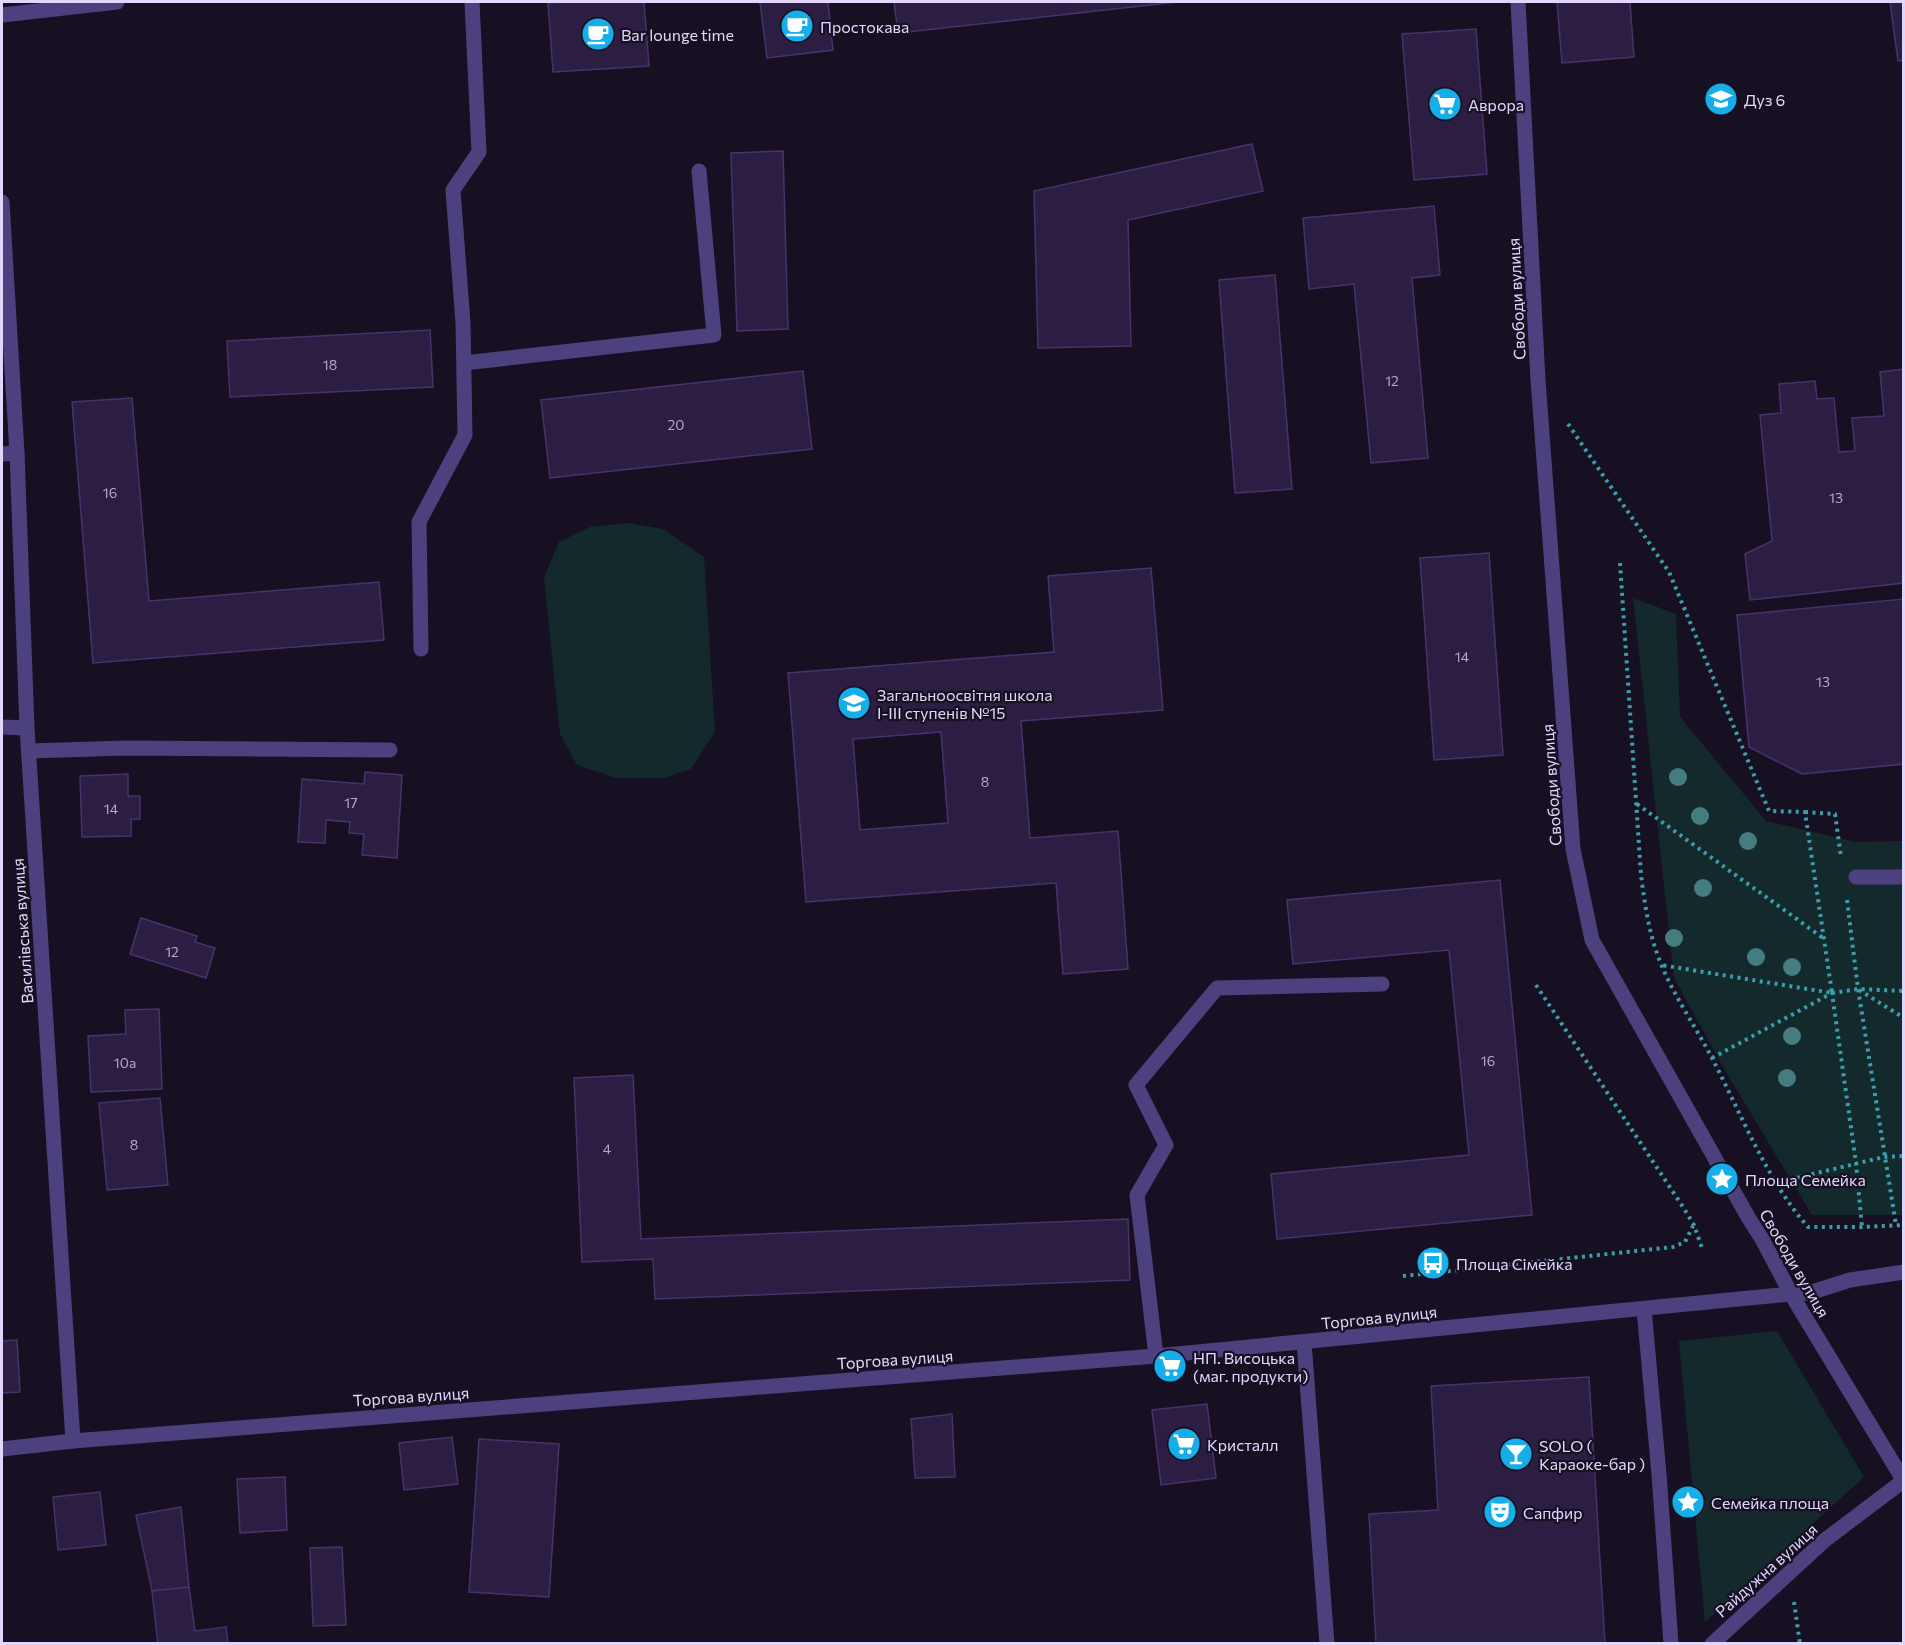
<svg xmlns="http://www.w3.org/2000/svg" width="1905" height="1645" viewBox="0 0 1905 1645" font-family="Commissioner,sans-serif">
	<rect width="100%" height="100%" fill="#171023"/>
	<path fill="#14292c" d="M628 523 663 529 704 557 715 732 691 769 664 778H616L577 765 560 734 544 577 559 542 590 527Z
		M1633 598 1676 614 1680 717 1766 821 1856 842 1903 841V1215H1812L1726 1072 1674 978Z
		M1777 1331 1864 1477 1705 1622 1679 1341Z"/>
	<path fill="#2c1e42" stroke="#48326c" stroke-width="1.5" fill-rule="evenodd" d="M564 2H644L649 66 553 72 548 3Z
		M760 2H828L833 50 767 58Z
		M894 2H1177L898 33Z
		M1557 2H1630L1634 57 1562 63Z
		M1890 2H1904V60L1898 61Z
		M1476 29 1487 174 1414 180 1402 34Z
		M1252 144 1263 191 1128 220 1131 346 1038 348 1034 191Z
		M783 151 788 329 737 331 731 153Z
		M1434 206 1440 275 1412 278 1428 458 1371 463 1354 284 1309 289 1303 218Z
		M1275 275 1292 489 1235 493 1219 280Z
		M430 330 433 387 230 397 227 341Z
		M1904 369V583L1750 600 1745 554 1772 541 1760 415 1781 413 1779 384 1815 381 1817 399 1834 398 1839 452 1855 451 1852 418 1884 416 1880 372Z
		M803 371 812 449 550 478 541 400Z
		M132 398 149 601 379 582 384 640 93 663 72 402Z
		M1489 553 1503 755 1434 760 1420 558Z
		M1151 568 1163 710 1021 721 1030 838 1118 831 1128 969 1063 974 1056 883 806 902 788 673 1054 652 1048 576ZM941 732 948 823 860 830 853 739Z
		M1904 599V764L1802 774 1749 747 1737 615Z
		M365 772 402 775 397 858 362 855 364 834 349 833 350 822 326 820 325 843 298 842 302 779 364 784Z
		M128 774V796H140V819H131V836L82 837 80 776Z
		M1500 880 1532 1215 1277 1239 1271 1174 1469 1155 1449 950 1293 964 1287 900Z
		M141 918 197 936 195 942 215 948 206 978 130 954Z
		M159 1009 162 1089 91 1092 88 1036 126 1034 125 1010Z
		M633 1075 641 1239 1128 1219 1130 1280 655 1299 653 1259 582 1262 574 1078Z
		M160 1098 168 1185 107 1190 99 1103Z
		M17 1340 20 1392 2 1393V1341Z
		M1589 1377 1605 1644H1376L1369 1514 1438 1510 1431 1386Z
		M1207 1404 1216 1478 1161 1485 1152 1410Z
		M952 1414 955 1477 915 1478 911 1419Z
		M452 1437 458 1484 404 1490 399 1443Z
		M479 1439 559 1444 549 1597 469 1592Z
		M285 1477 287 1530 240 1533 237 1479Z
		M100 1492 106 1545 58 1550 53 1497Z
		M181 1507 189 1587 152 1591 136 1515Z
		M342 1547 346 1625 313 1626 310 1548Z
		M189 1587 195 1631 226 1627 228 1644H158L152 1591Z"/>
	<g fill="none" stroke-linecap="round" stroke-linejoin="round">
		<path stroke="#3a9eab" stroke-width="4" stroke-dasharray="3 4.5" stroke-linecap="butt" d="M1568 424 1669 572 1769 811 1805 812 1832 993 1661 965
			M1620 563 1641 875C1645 906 1649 935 1661 964 1674 996 1697 1029 1713 1060 1741 1114 1768 1182 1808 1227H1862L1904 1225
			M1637 804 1823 938
			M1805 812 1835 814 1841 857
			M1847 900 1858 989 1896 1225
			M1536 985 1683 1207 1694 1225 1703 1251
			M1859 990 1904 1018
			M1832 993 1858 989 1904 991
			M1712 1058 1832 993 1856 1163 1862 1227
			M1775 1183 1884 1157 1904 1156
			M1403 1276 1673 1247 1685 1242 1693 1226
			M1794 1602 1800 1644"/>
		<path stroke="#4d407e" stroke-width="15" d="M464 363 714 335 699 171
			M2 454 17 453
			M421 649 419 522 465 435 463 323 453 190 479 152 472 2
			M29 751 126 748 390 750
			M1856 877H1904
			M1304 1342 1327 1644
			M1156 1356 1137 1195 1166 1145 1136 1085 1217 988 1382 984
			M1712 1644 1825 1540 1903 1481"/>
		<path stroke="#4d407e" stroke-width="15" d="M1644 1309 1659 1474 1671 1644"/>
		<path stroke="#4d407e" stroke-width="15" d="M2 15 117 2
			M2 202 17 453 27 728 73 1441
			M2 727 27 728
			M1791 1294 1809 1293 1850 1280 1904 1272"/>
		<path stroke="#4d407e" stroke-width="15" d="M1518 2 1538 380 1573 849 1592 940 1748 1217 1762 1239 1791 1294 1904 1481
			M2 1449 73 1441 1156 1356 1791 1294"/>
	</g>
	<g fill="#447c80">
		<circle cx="1678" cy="777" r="9"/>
		<circle cx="1700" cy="816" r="9"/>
		<circle cx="1748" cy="841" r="9"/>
		<circle cx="1703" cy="888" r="9"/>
		<circle cx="1674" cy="938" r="9"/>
		<circle cx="1756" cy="957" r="9"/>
		<circle cx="1792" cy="967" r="9"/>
		<circle cx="1792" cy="1036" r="9"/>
		<circle cx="1787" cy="1078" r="9"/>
	</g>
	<defs>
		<symbol id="cafe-disc" viewBox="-11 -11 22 22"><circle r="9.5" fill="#15aee9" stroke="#171023"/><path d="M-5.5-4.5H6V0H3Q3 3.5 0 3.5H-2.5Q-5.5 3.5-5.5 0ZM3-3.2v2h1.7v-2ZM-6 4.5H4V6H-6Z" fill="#fff"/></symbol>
		<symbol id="school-disc" viewBox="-11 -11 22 22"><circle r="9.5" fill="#15aee9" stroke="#171023"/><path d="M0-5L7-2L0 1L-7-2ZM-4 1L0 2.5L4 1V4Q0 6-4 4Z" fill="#fff"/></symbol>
		<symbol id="supermarket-disc" viewBox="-11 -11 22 22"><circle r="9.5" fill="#15aee9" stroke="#171023"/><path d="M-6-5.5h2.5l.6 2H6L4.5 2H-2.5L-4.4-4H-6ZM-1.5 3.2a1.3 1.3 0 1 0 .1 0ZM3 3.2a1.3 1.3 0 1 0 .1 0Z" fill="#fff"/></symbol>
		<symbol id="sight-disc" viewBox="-11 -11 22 22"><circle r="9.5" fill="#15aee9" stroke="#171023"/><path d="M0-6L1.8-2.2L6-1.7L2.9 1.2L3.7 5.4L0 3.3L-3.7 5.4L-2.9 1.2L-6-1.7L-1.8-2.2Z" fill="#fff"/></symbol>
		<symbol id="bus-disc" viewBox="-11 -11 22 22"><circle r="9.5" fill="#15aee9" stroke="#171023"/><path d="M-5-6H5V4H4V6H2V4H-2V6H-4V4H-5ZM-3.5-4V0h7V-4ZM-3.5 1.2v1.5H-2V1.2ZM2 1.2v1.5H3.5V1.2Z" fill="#fff"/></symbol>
		<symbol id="bar-disc" viewBox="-11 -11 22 22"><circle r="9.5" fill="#15aee9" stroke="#171023"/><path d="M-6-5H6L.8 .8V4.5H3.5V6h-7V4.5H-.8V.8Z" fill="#fff"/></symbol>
		<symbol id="theatre-disc" viewBox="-11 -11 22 22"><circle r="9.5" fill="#15aee9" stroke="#171023"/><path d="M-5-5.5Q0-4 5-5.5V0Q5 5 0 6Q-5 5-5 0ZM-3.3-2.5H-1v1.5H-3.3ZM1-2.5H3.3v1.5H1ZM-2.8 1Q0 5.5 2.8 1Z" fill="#fff"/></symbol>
	</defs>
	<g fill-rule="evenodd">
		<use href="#cafe-disc" x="778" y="7" width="38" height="38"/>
		<use href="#cafe-disc" x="579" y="15" width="38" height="38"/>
		<use href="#school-disc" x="1702" y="80" width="38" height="38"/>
		<use href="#supermarket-disc" x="1426" y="85" width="38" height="38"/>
		<use href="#school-disc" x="835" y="684" width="38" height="38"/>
		<use href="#sight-disc" x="1703" y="1160" width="38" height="38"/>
		<use href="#bus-disc" x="1414" y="1244" width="38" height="38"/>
		<use href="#supermarket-disc" x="1151" y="1347" width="38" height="38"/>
		<use href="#supermarket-disc" x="1165" y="1425" width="38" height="38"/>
		<use href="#bar-disc" x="1497" y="1435" width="38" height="38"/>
		<use href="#sight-disc" x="1669" y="1483" width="38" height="38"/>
		<use href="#theatre-disc" x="1481" y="1493" width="38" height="38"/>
	</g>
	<g text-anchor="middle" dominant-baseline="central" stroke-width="4.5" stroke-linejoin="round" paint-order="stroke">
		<g font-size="14" fill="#b4a8cd">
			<text x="330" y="364">18</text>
			<text x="1392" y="380">12</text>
			<text x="676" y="424">20</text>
			<text x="110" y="492">16</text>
			<text x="1836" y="497">13</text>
			<text x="1462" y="656">14</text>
			<text x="1823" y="681">13</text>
			<text x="985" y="781">8</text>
			<text x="351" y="802">17</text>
			<text x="111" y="808">14</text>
			<text x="172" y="951">12</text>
			<text x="1488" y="1060">16</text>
			<text x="125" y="1062">10а</text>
			<text x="134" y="1144">8</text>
			<text x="607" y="1148">4</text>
		</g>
		<g font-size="16" fill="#e1d6fb" stroke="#171023" text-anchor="start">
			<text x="820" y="26">Простокава</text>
			<text x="621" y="34">Bar lounge time</text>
			<text x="1744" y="99">Дуз 6</text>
			<text x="1468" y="104">Аврора</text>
			<text x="877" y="694">Загальноосвітня школа<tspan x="877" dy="18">І-ІІІ ступенів №15</tspan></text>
			<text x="1745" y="1179">Площа Семейка</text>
			<text x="1456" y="1263">Площа Сімейка</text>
			<text x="1193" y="1357">НП. Висоцька<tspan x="1193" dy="18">(маг. продукти)</tspan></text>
			<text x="1207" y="1444">Кристалл</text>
			<text x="1539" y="1445">SOLO (<tspan x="1539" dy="18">Караоке-бар )</tspan></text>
			<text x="1711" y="1502">Семейка площа</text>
			<text x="1523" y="1512">Сапфир</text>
		</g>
		<g font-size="16" fill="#e1d6fb" stroke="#171023">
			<text transform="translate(1516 299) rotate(-93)">Свободи вулиця</text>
			<text transform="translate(1551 785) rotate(-94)">Свободи вулиця</text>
			<text transform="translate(22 931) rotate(-94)">Василівська вулиця</text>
			<text transform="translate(1795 1263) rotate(60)">Свободи вулиця</text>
			<text transform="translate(1379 1317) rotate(-6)">Торгова вулиця</text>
			<text transform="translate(895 1359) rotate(-4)">Торгова вулиця</text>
			<text transform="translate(411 1396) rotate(-4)">Торгова вулиця</text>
			<text transform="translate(1766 1570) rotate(-42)">Райдужна вулиця</text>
		</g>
	</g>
	<rect width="1905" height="1645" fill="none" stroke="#e1d6fb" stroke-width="6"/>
</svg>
